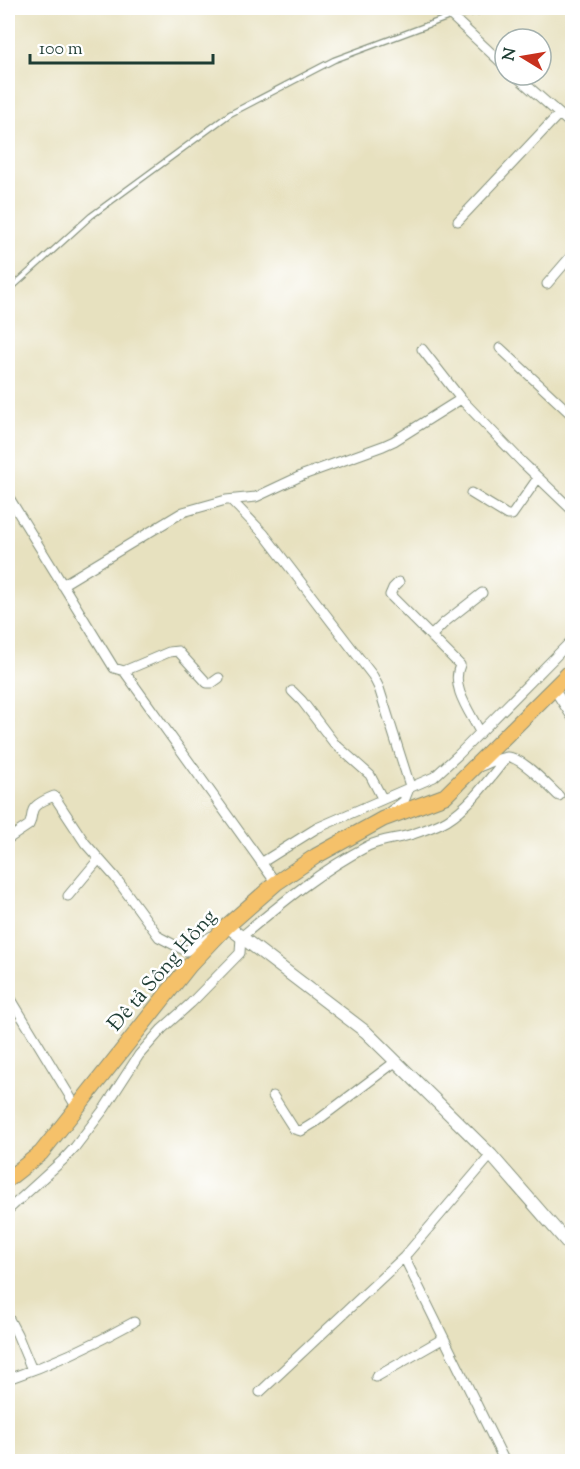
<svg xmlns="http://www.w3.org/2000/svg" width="580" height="1469" viewBox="0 0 580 1469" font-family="'Sorts Mill Goudy',serif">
	<rect width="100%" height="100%" fill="#fff"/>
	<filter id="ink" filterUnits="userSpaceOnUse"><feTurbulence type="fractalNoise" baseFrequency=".0167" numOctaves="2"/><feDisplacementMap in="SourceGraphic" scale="12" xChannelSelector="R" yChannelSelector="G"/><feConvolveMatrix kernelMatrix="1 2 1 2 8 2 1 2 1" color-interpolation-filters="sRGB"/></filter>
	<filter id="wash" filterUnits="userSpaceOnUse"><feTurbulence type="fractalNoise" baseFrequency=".008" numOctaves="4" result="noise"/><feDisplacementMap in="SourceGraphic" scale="24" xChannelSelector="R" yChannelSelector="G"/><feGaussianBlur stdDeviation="1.35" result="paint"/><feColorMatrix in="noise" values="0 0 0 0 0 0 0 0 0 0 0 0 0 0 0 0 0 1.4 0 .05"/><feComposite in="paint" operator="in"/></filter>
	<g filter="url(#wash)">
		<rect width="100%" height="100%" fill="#e7e1bf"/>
	</g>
	<g filter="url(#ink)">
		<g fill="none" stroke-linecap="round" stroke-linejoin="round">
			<defs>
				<path id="service" d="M8 291 91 216 230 114 334 60 452 16 501 8"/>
				<path id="minor" d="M443 8 505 66
					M515 75 572 125
					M458 221 559 114
					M547 284 572 255
					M500 348 572 415
					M422 349 461 399
					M471 493 507 515H512L538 478
					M8 496 114 668 124 671 276 883
					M231 500 264 534 373 676 379 688 410 786 404 801 388 813
					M399 582 393 588 390 595 460 665C450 687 470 712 480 732
					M62 585 183 512 226 500 256 497 303 475 383 446 394 441 461 399 522 462 572 510
					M431 636 445 622 482 593
					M124 671 169 652 178 651 207 683H212L219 678
					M554 689 572 717
					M292 691 302 701 334 743 370 775 382 798
					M476 768C486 765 497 758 507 757 521 756 548 786 559 796
					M8 839 29 825C32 820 31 815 33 810 35 804 49 798 54 796L85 843 115 877 159 937 186 951 212 936
					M261 863 317 828 434 777 458 755 572 640
					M68 896 99 859
					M8 994 77 1108
					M273 1096 294 1129 301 1131 314 1123 395 1062
					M8 1210 63 1160 75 1147 104 1109 139 1055 162 1029 191 1003 240 953 241 937C283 902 320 871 368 846 382 839 398 839 413 834 424 830 437 826 447 820 471 805 489 779 507 757
					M404 1257 505 1462
					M8 1317 17 1334 32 1370
					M376 1377 444 1338
					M8 1379C52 1364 93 1345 134 1322
					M260 1392 404 1257 491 1155"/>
				<path id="tertiary" d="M227 926 366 1032 491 1155 572 1248"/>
				<path id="primary" d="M8 1179 41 1153 189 966 227 926 276 883 316 856 383 819 445 796 572 670"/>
			</defs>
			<use href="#service" stroke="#838f7a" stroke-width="7"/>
			<use href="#minor" stroke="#838f7a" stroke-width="11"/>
			<use href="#tertiary" stroke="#838f7a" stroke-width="14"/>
			<use href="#primary" stroke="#838f7a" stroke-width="17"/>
			<use href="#service" stroke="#fff" stroke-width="4.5"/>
			<use href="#minor" stroke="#fff" stroke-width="9"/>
			<use href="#tertiary" stroke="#fff" stroke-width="12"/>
			<use href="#primary" stroke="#f5c16b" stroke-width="15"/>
		</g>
	</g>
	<g text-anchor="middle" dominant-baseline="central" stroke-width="5" stroke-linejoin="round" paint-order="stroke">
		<g font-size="21" fill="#1f3d34" stroke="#fff">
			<text transform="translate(163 971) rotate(-49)">Đê tả Sông Hồng</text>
		</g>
	</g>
	<rect width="580" height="1469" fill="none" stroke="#fff" stroke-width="30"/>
	<g transform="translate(523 57) rotate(281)"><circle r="28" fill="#ffffff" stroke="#a5b1ae" stroke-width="1.5"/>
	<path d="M0-4.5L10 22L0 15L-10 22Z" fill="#c8321e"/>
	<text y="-9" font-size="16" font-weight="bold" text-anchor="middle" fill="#1f3d34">N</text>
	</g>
	<path d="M30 54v9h183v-9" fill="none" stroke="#1f3d34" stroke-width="3"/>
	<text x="39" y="54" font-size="18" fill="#1f3d34" stroke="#ffffff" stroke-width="4.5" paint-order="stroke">100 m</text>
</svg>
